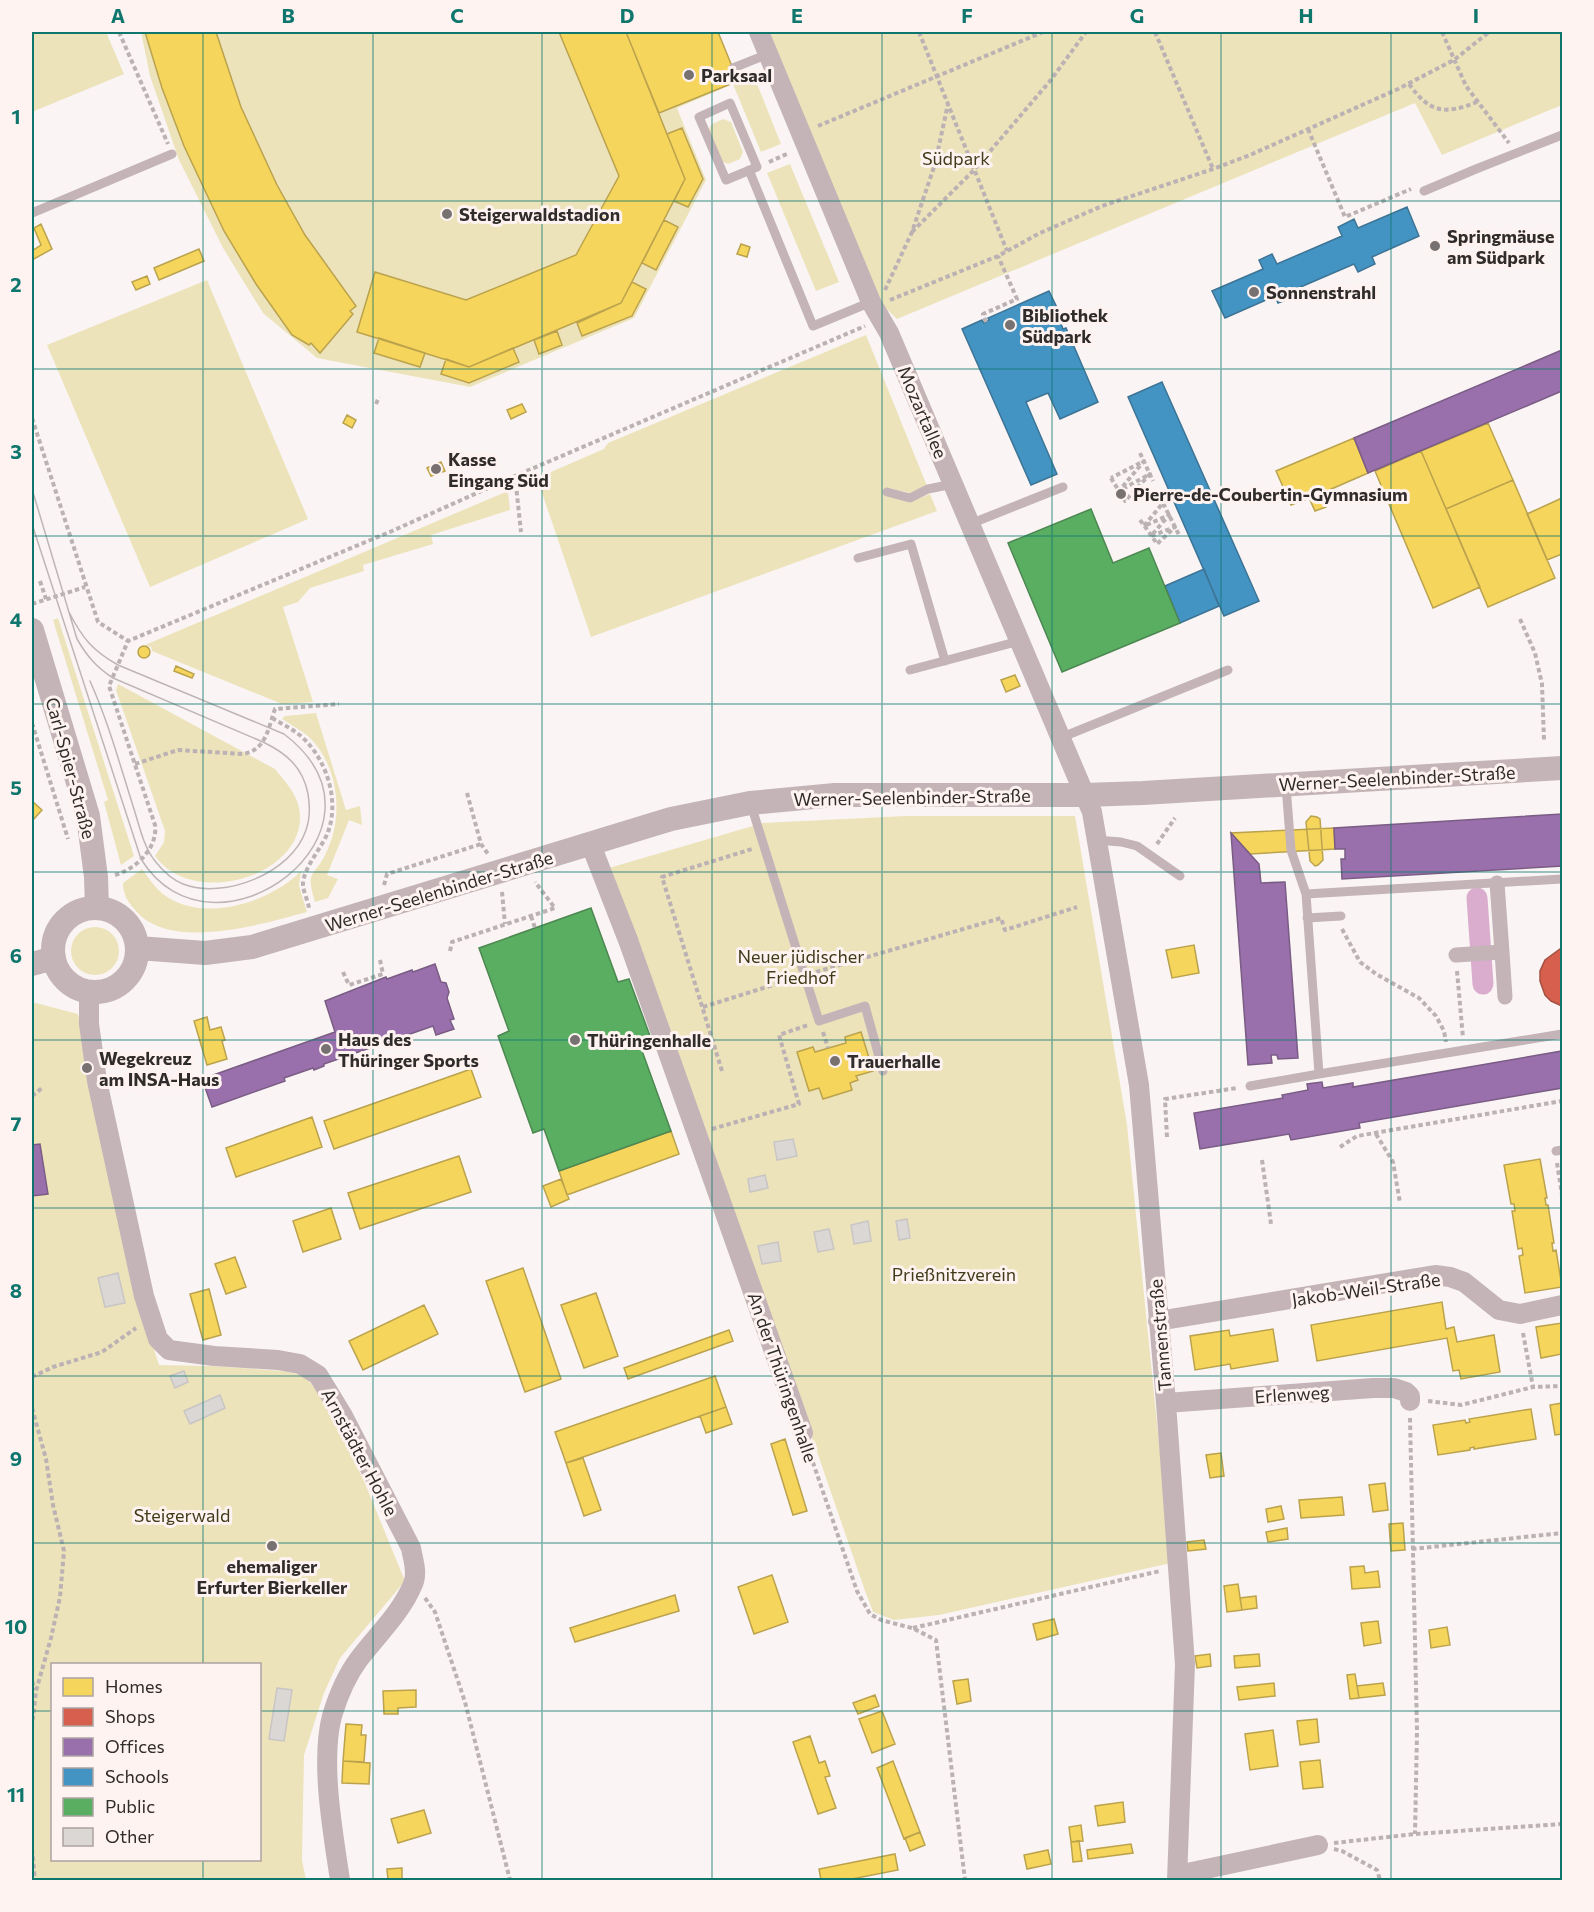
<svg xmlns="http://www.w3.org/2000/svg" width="1594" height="1912" viewBox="0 0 1594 1912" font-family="Commissioner,sans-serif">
	<rect width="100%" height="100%" fill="#faf5f4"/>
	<path fill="#ece3bb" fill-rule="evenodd" d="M32 32H106L124 74 32 112Z
		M141 32H718L736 76 752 71 781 144 761 152 733 84 677 108 706 180 634 318 470 387 317 358 263 313 223 248 179 160 150 76Z
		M764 32H1562V105L1442 155 1415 103 897 319 875 298Z
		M723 119 731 122 743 152 740 159 728 164 721 161 708 131 712 124Z
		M790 164 839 282 816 291 767 173Z
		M207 280 308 519 150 587 47 345Z
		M866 335 927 486 910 493 889 488 885 495 910 502 930 494 937 511 591 637 537 478 604 449 608 443Z
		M508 491 510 510 431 535 433 544 363 565 364 571 310 588 298 602 283 607 313 702 282 704 152 651 151 647 145 645Z
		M58 618 134 856 121 865 104 802 108 800 53 620Z
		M118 684 275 769C284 780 294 791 298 804 317 872 195 912 155 856L164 842 165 831 116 690Z
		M316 713 346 810 360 806 362 825 349 820 327 875 338 879 328 898 315 902C305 868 314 879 326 853 344 817 339 766 309 737 301 730 291 725 282 719L285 716Z
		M905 816H1075L1127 1125 1171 1563 939 1615 894 1620 873 1612 864 1588 708 1136 609 868 763 823Z
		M142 869C148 877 155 888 163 894 201 924 270 903 301 871L299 886 307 912C263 924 171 952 136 911 128 902 123 895 123 883Z
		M71 951a24 24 0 1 1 48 0a24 24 0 1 1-48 0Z
		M32 1002 78 1014 142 1312 159 1365 210 1366 285 1371 305 1376 324 1400 364 1481 405 1581 340 1658 324 1693 304 1755 302 1860 306 1880H32ZM52 1664H260V1860H52Z"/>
	<path fill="#f6d55c" stroke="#bba24d" stroke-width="1.5" d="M145 32H216L241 107 277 185 305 235 356 306 350 311 353 314 320 353 311 343 309 345 292 335 256 284 224 231 184 146 162 88Z
		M559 32H626L685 179 621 303 469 367 357 332 375 272 466 300 576 255 619 176Z
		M626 32H718L738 81 659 113Z
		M682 128 703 179 688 207 674 201 685 179 667 134Z
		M664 220 678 227 656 270 642 263Z
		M41 224 52 249 32 260V251L41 245 34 228Z
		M741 244 750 247 747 257 737 254Z
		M199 249 204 261 159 280 154 268Z
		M147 276 150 284 136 290 132 282Z
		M632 282 646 289 632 316 582 336 577 323 621 303Z
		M557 331 562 345 539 354 534 340Z
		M379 338 425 353 420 367 374 353Z
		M513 348 519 362 469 383 441 374 446 359 469 367Z
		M522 404 526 412 511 419 507 410Z
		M347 415 356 420 352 428 343 423Z
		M1488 423 1513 480 1446 509 1421 451Z
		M1354 438 1368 473 1320 494 1326 507 1315 511 1309 498 1291 505 1276 471Z
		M1421 451 1480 587 1433 608 1375 471Z
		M441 462 445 471 431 476 427 468Z
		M1513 480 1555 578 1488 607 1446 509Z
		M1562 498V554L1547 560 1527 514Z
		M138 652a6 6 0 1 1 12 0a6 6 0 1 1-12 0Z
		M176 666 194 674 192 678 174 671Z
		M1015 675 1020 686 1006 692 1001 680Z
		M32 801 42 810 32 821Z
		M1311 816 1317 817 1320 819 1323 860 1318 865 1315 866 1310 861 1306 822Z
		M1334 828 1335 849 1250 854 1231 833Z
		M1194 945 1199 973 1172 978 1166 950Z
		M207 1017 210 1030 221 1027 225 1040 222 1041 227 1059 207 1065 194 1021Z
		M861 1032 873 1071 856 1076 858 1080 850 1083 852 1090 823 1099 819 1088 809 1091 797 1052 813 1047 815 1052 846 1043 845 1037Z
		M471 1069 481 1097 334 1149 324 1121Z
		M312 1117 322 1147 236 1177 226 1148Z
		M671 1131 679 1154 567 1195 559 1171Z
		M459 1156 471 1192 360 1229 348 1193Z
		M1540 1159 1547 1198H1545L1546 1205H1548L1554 1243H1552L1553 1251 1556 1250 1562 1287 1525 1293 1519 1256 1523 1255 1522 1248 1518 1249 1512 1211H1515L1514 1204H1511L1504 1165Z
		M561 1179 569 1199 551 1207 543 1186Z
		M331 1208 341 1239 303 1252 293 1221Z
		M235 1257 246 1287 226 1294 215 1264Z
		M523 1268 561 1379 525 1392 486 1281Z
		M209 1289 221 1335 203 1340 190 1294Z
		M596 1293 618 1356 584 1368 561 1305Z
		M1442 1302 1446 1329 1454 1327 1457 1342 1494 1335 1500 1372 1461 1379 1459 1370 1453 1371 1447 1338 1317 1361 1311 1325Z
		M424 1305 438 1334 363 1370 349 1341Z
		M1562 1323V1354L1541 1358 1536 1327Z
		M1273 1329 1278 1361 1231 1369 1230 1364 1195 1370 1190 1336 1229 1330 1230 1336Z
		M729 1330 733 1341 628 1379 624 1368Z
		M715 1376 726 1407 566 1463 555 1432Z
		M1562 1403V1434L1555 1435 1550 1405Z
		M726 1407 732 1424 706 1433 700 1416Z
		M1531 1409 1536 1439 1474 1449V1447L1470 1448V1450L1438 1455 1433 1425 1465 1420 1466 1423 1470 1422 1469 1419Z
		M785 1439 807 1511 793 1515 771 1444Z
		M1221 1453 1224 1476 1210 1478 1206 1455Z
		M583 1458 601 1510 584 1516 566 1463Z
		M1385 1483 1388 1510 1373 1512 1369 1485Z
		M1342 1497 1344 1515 1301 1518 1299 1500Z
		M1281 1506 1284 1519 1268 1522 1266 1509Z
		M1403 1523 1405 1550 1391 1551 1389 1524Z
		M1287 1528 1288 1539 1268 1542 1266 1532Z
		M1204 1540 1206 1549 1188 1551 1187 1542Z
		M1364 1566 1365 1573 1378 1571 1380 1587 1352 1589 1350 1567Z
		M772 1575 788 1622 754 1634 738 1587Z
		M1238 1584 1242 1610 1227 1612 1224 1586Z
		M675 1595 679 1611 575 1642 570 1628Z
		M1256 1596 1257 1608 1242 1610 1240 1598Z
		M1054 1619 1058 1634 1037 1640 1033 1624Z
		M1378 1621 1381 1643 1364 1646 1361 1623Z
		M1447 1627 1450 1645 1431 1648 1429 1630Z
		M1210 1654 1211 1666 1197 1668 1195 1656Z
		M1259 1654 1260 1666 1235 1668 1234 1656Z
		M1355 1674 1359 1698 1350 1699 1347 1675Z
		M968 1679 971 1701 957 1704 953 1681Z
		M1274 1683 1275 1696 1239 1700 1237 1687Z
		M1383 1683 1385 1695 1359 1698 1357 1686Z
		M416 1690V1707L398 1708V1714H384L383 1691Z
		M875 1695 879 1706 858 1714 853 1703Z
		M882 1711 895 1744 872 1753 859 1719Z
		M1317 1719 1319 1742 1300 1745 1297 1721Z
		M346 1724 362 1725 361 1735H366L364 1762 343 1761Z
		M1273 1730 1278 1766 1250 1770 1245 1734Z
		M810 1736 819 1763 825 1761 830 1776 825 1777 836 1808 818 1814 793 1742Z
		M1320 1760 1323 1787 1303 1789 1300 1762Z
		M343 1761 370 1763 369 1784 342 1783Z
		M893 1761 920 1832 904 1839 877 1768Z
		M1123 1802 1125 1822 1098 1826 1095 1806Z
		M424 1810 431 1833 398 1843 391 1819Z
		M1081 1825 1083 1841 1071 1842 1069 1827Z
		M920 1832 925 1845 910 1851 905 1838Z
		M1079 1841 1082 1861 1073 1862 1071 1842Z
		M1131 1844 1133 1853 1088 1859 1087 1850Z
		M1048 1850 1051 1864 1027 1869 1024 1855Z
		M895 1854 898 1870 847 1880H821L819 1869Z
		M402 1868V1880H388L387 1869Z"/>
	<path fill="#d6604d" stroke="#a45043" stroke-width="1.5" d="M1560 949H1562V1006L1551 1001 1545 995 1540 981V971L1545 960Z"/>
	<path fill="#9970ab" stroke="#7a5c85" stroke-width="1.5" d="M1562 350V391L1368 473 1354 438Z
		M1562 814V866L1342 879 1341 859H1345V849H1335L1334 828Z
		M1231 833 1259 864 1261 883 1285 882 1298 1058 1278 1059 1277 1055H1271L1272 1063 1248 1065Z
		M435 964 441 982 446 983 449 992 447 998 454 1019 450 1020 454 1029 436 1035 433 1026 324 1064V1066L314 1070 313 1068 284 1078 285 1081 212 1107 202 1079 335 1032 325 1001 386 977 387 979 412 970 413 972Z
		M1562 1051V1088L1359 1123 1360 1128 1291 1140 1289 1134 1200 1149 1194 1113 1283 1098 1282 1095 1308 1090 1307 1084 1322 1082 1323 1088 1353 1083V1087Z
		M40 1144 48 1194 32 1196V1145Z"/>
	<path fill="#4393c3" stroke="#3d7495" stroke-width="1.5" d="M1407 207 1419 236 1372 257 1375 264 1358 272 1354 264 1289 292 1291 298 1278 303 1275 296 1225 318 1212 291 1263 269 1259 260 1272 254 1277 264 1342 236 1338 227 1354 219 1358 228Z
		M1049 291 1063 320 1060 321 1063 329 1066 328 1098 402 1060 419 1048 393 1026 402 1057 474 1031 485 962 329 982 320 984 323 989 320 988 318Z
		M1162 382 1259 601 1224 616 1128 397Z
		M1204 569 1219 606 1180 623 1165 586Z"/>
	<path fill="#5aae61" stroke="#4d8751" stroke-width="1.5" d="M1091 509 1113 563 1149 548 1180 623 1062 672 1008 543Z
		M591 908 618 982 629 979 653 1044 641 1048 671 1131 559 1171 544 1129 533 1133 498 1036 509 1031 479 948Z"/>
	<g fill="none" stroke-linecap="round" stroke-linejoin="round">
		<path stroke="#daadce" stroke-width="21" d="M1477 898 1483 984"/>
	</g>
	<path fill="#dad7d5" stroke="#c8c5c4" stroke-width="1.5" d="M793 1139 797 1156 777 1160 774 1142Z
		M765 1175 768 1188 750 1192 748 1179Z
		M907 1219 910 1238 899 1240 896 1221Z
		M868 1221 871 1241 854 1244 851 1225Z
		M829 1229 834 1249 818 1252 814 1232Z
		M778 1242 781 1261 762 1264 758 1246Z
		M118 1273 125 1303 105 1307 98 1278Z
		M184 1371 188 1382 175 1388 170 1376Z
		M220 1395 225 1408 190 1424 184 1411Z
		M277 1688 292 1690 284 1741 269 1739Z"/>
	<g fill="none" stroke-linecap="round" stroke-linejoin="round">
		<path stroke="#bcb1b3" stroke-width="4" stroke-dasharray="4.5 3" stroke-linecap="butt" d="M119 32 168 144
			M919 32 1007 251
			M1155 32 1213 169
			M1442 32 1466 86 1509 143
			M1409 84C1430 113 1444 115 1477 102
			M818 126 1043 32
			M1308 129 1345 217 1411 189
			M769 162 789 153
			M912 232 974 170 1050 81 1086 32
			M885 290 912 232 935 164 948 104
			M890 300 998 256 1040 233 1102 206 1213 169 1250 155 1398 89 1454 60 1489 32
			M986 322 983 314 1017 299 998 256
			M376 404 379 397
			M32 418 98 622 128 641
			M1140 453 1153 481
			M515 476 521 532
			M1111 478 1125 501 1150 474 1119 491 1144 461 1111 478
			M1140 520C1146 528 1152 536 1157 544L1175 527 1151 536 1169 515 1144 526 1163 503 1179 535
			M40 581 46 599
			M32 604 85 587
			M1520 619 1535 653 1542 684 1544 741
			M272 718C284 725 297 731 306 741 328 764 339 802 328 832 322 848 302 869 303 886 304 893 308 901 309 908
			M32 723 68 839
			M135 764 178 750 243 754C266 750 268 729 275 709L339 704
			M467 793 481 844 488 854
			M1157 844 1175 818
			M115 875C136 869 158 848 155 825L109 686 128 641 392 531 515 476 865 326
			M384 885 387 874 481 844
			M502 892 505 924
			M531 916 535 928
			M1342 929 1360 962 1376 974 1419 998 1436 1016 1444 1031 1446 1042
			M450 951 452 942 555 908 535 882
			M1457 971 1463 1038
			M343 972 349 985 383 974 380 960
			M816 972 1001 918 1005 930 1077 907
			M703 1007 792 979
			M823 1032 828 1048
			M722 1071 662 877 752 849
			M32 1096 42 1088
			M712 1129 799 1104 779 1035 808 1025
			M1376 1134 1393 1162 1400 1203
			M1167 1137 1165 1099 1237 1088
			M1340 1147 1357 1136 1562 1101
			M1262 1160 1271 1224
			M1557 1163 1562 1195
			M1523 1333 1533 1387
			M32 1377 53 1367 102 1352 136 1328
			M1428 1401 1461 1405 1533 1387 1562 1386
			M32 1408 46 1459 53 1505 64 1551 60 1597 51 1638 36 1691 32 1726
			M1410 1418 1417 1731 1415 1834
			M808 1448 857 1591 870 1614 881 1620 912 1628 936 1640 965 1880
			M1412 1549 1562 1533
			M425 1598 435 1612 465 1702 510 1880
			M913 1628 1160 1571
			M32 1681 35 1690
			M1334 1843 1415 1834 1562 1824
			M32 1849 35 1880
			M1334 1849 1342 1851 1377 1870 1380 1880"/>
		<path stroke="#c4b4b7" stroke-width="9" d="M733 68 768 54
			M730 103 757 167 726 180 699 117Z
			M749 170 813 326 871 302
			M1424 191 1476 169 1562 135
			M32 213 172 154
			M887 492 910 498 928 489 953 484
			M970 524 1063 487
			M858 558 911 544 945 661
			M910 670 1019 641
			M1060 738 1228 670
			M1286 786 1291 850 1306 894 1319 1074 1562 1034
			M751 805 819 1021 865 1006 883 1071
			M1096 840 1121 842 1137 846 1180 876
			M1306 894 1562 879
			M1307 918 1341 916
			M1250 1086 1319 1074
			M1556 1151 1562 1150"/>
		<path stroke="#c4b4b7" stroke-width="15" d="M1497 883 1502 952
			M1456 955 1502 952 1505 997"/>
		<path stroke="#c4b4b7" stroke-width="20" d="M759 32 871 302 889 333 1092 812 1139 1085 1166 1403 1185 1664 1177 1880
			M591 845 628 940 803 1433
			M89 991V1024L97 1081 144 1296 158 1339 169 1350 214 1356 278 1360 300 1364 318 1375 343 1416 411 1548C413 1560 418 1573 413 1584 401 1613 378 1634 359 1659 347 1675 338 1696 332 1716 320 1762 333 1833 340 1880
			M1158 1321 1435 1275 1450 1277 1464 1282 1499 1310 1520 1314 1562 1305
			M1166 1403 1373 1388H1394L1406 1392 1410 1396V1401
			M1178 1875 1318 1845"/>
		<path stroke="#c4b4b7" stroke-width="24" d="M32 630 88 816 96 877 97 907
			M53 950a42 42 0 1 1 84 0a42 42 0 1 1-84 0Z
			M138 948 205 953 252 947 671 819 750 803 835 795H1084L1143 793 1562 768
			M32 964 54 958"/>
		<path stroke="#bfb5b7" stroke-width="1.5" d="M32 489 77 639C87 656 96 667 113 678L263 742C286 753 303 767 308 794 310 806 310 819 306 830 292 873 224 900 183 884 173 880 162 870 155 861 143 846 139 824 133 806 120 765 108 721 90 681
			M32 524 141 859C213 976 410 830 284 734L118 665C93 651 82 638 69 612"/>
	</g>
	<path fill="none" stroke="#0f766e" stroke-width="1.5" stroke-opacity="0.55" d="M203 32V1664M373 32V1880M542 32V1880M712 32V1880M882 32V1880M1052 32V1880M1221 32V1880M1391 32V1880M32 201H1562M32 369H1562M32 536H1562M32 704H1562M32 872H1562M32 1040H1562M32 1208H1562M32 1376H1562M32 1543H1562M32 1711H52M260 1711H1562M203 1860V1880"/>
	<g fill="#777271" stroke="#fef3f0" stroke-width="2">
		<circle cx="689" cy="75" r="6"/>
		<circle cx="447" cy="214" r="6"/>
		<circle cx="1435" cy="246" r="6"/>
		<circle cx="1254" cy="292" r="6"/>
		<circle cx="1010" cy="325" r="6"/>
		<circle cx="436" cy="469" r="6"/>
		<circle cx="1121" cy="494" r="6"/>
		<circle cx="575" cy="1040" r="6"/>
		<circle cx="326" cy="1049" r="6"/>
		<circle cx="835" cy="1061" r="6"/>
		<circle cx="87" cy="1068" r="6"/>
		<circle cx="272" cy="1546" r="6"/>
	</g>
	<g text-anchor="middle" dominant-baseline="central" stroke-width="6" stroke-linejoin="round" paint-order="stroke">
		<g font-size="18" font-weight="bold" fill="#302c2b" stroke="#fef3f0" text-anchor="start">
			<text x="701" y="75">Parksaal</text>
			<text x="459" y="214">Steigerwaldstadion</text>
			<text x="1447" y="236">Springmäuse<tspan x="1447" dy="21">am Südpark</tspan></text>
			<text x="1266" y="292">Sonnenstrahl</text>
			<text x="1022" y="315">Bibliothek<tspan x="1022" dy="21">Südpark</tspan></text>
			<text x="448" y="459">Kasse<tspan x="448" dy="21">Eingang Süd</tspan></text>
			<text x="1133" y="494">Pierre-de-Coubertin-Gymnasium</text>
			<text x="338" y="1039">Haus des<tspan x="338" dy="21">Thüringer Sports</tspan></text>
			<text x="587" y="1040">Thüringenhalle</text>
			<text x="99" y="1058">Wegekreuz<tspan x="99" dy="21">am INSA-Haus</tspan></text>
			<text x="847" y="1061">Trauerhalle</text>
			<text x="272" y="1566" text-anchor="middle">ehemaliger<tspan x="272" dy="21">Erfurter Bierkeller</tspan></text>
		</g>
		<g font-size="18" fill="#403b19" stroke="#fef3f0">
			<text x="956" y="158">Südpark</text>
			<text x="801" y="956">Neuer jüdischer<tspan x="801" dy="21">Friedhof</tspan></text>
			<text x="954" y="1274">Prießnitzverein</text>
			<text x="182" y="1515">Steigerwald</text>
		</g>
		<g font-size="18" fill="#302c2b" stroke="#fef3f0">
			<text transform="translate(923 412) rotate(67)">Mozartallee</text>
			<text transform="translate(71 768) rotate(75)">Carl-Spier-Straße</text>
			<text transform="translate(1397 778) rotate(-3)">Werner-Seelenbinder-Straße</text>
			<text transform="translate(912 797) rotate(-1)">Werner-Seelenbinder-Straße</text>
			<text transform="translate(439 891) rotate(-17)">Werner-Seelenbinder-Straße</text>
			<text transform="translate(1366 1289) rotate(-8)">Jakob-Weil-Straße</text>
			<text transform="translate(1160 1335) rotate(-95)">Tannenstraße</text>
			<text transform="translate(783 1377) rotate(71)">An der Thüringenhalle</text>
			<text transform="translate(1292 1394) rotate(-4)">Erlenweg</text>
			<text transform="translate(360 1452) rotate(62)">Arnstädter Hohle</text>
		</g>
	</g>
	<rect width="1594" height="1912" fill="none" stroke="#fef3f0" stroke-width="66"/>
	<rect x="51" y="1663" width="210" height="198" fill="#fef3f0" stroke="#aca3a1" stroke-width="1.5"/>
	<rect x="63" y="1678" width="30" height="18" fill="#f6d55c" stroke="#aca3a1" stroke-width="1.5"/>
	<text x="105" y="1693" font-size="18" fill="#302c2b">Homes</text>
	<rect x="63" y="1708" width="30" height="18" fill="#d6604d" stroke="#aca3a1" stroke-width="1.5"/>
	<text x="105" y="1723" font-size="18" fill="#302c2b">Shops</text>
	<rect x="63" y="1738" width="30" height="18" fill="#9970ab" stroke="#aca3a1" stroke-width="1.5"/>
	<text x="105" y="1753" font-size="18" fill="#302c2b">Offices</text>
	<rect x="63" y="1768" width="30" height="18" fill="#4393c3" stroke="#aca3a1" stroke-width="1.5"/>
	<text x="105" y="1783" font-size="18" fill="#302c2b">Schools</text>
	<rect x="63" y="1798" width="30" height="18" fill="#5aae61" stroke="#aca3a1" stroke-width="1.5"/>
	<text x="105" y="1813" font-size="18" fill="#302c2b">Public</text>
	<rect x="63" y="1828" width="30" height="18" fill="#dad7d5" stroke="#aca3a1" stroke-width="1.5"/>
	<text x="105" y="1843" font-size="18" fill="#302c2b">Other</text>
	<rect x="33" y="33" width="1528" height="1846" fill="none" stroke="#0f766e" stroke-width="2"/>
	<g font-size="20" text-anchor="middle" font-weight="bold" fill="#0f766e">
		<text x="118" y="23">A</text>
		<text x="288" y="23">B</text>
		<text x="457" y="23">C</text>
		<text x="627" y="23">D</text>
		<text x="797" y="23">E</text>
		<text x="967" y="23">F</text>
		<text x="1137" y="23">G</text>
		<text x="1306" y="23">H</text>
		<text x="1476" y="23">I</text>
		<text x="16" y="124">1</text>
		<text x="16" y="292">2</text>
		<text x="16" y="459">3</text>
		<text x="16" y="627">4</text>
		<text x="16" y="795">5</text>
		<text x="16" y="963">6</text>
		<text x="16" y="1131">7</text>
		<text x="16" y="1298">8</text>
		<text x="16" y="1466">9</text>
		<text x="16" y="1634">10</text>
		<text x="16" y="1802">11</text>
	</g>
</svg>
